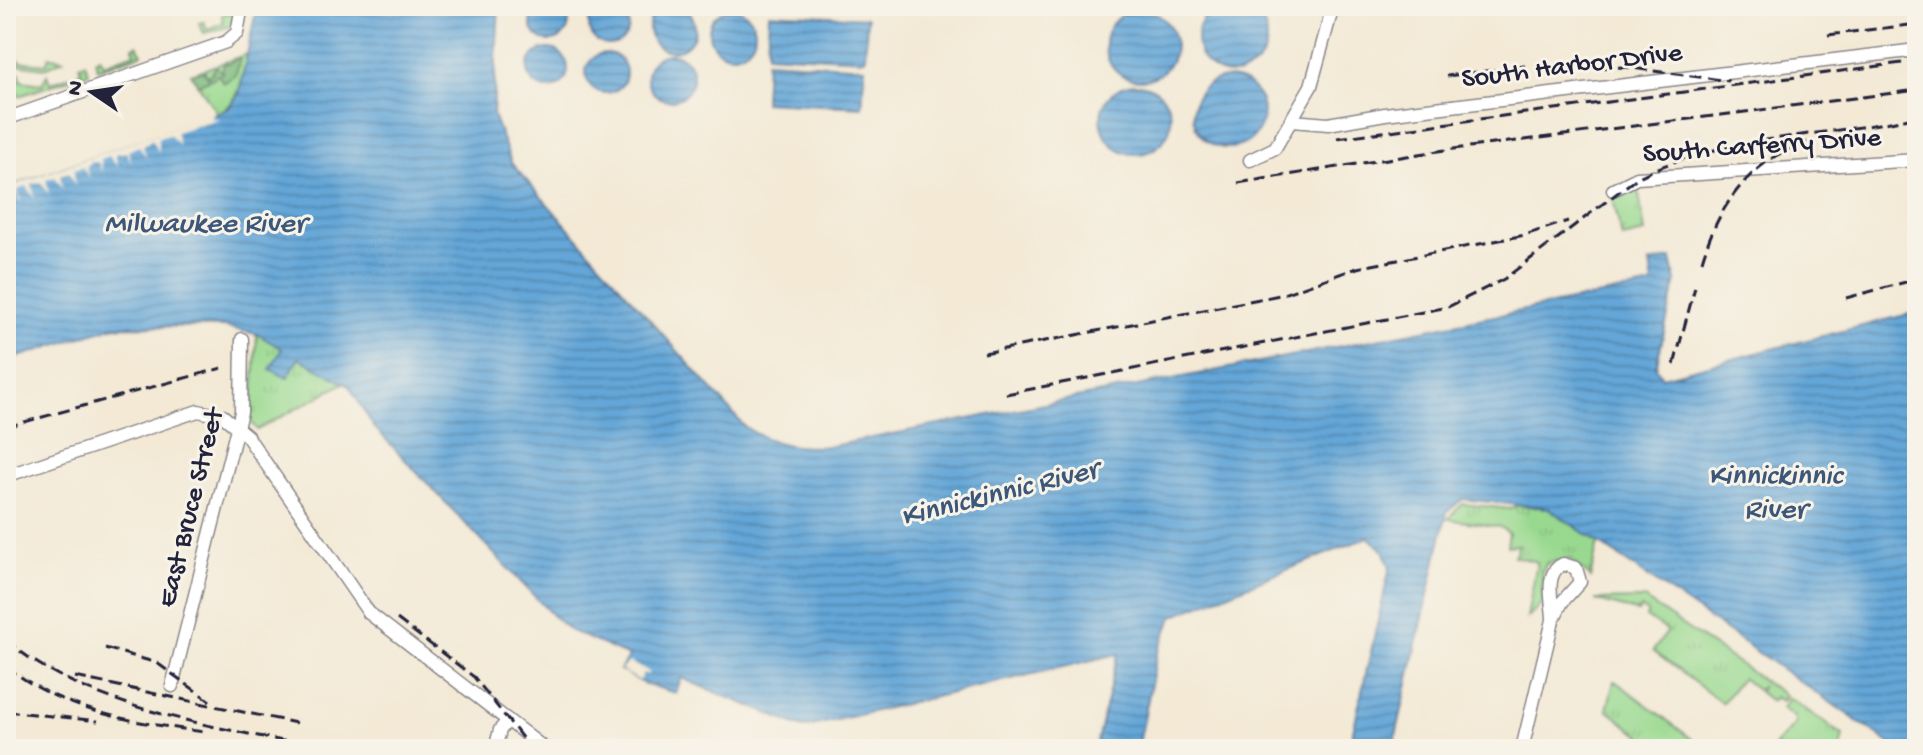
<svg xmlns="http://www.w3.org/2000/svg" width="1923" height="755" viewBox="0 0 1923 755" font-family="'Gochi Hand',sans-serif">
	<defs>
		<pattern id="grass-tufts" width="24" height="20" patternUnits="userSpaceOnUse" patternTransform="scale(2)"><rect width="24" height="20" fill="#99d98f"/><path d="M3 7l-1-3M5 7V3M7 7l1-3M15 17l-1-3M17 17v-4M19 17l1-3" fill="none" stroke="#84ba7c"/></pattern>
		<pattern id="forest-firs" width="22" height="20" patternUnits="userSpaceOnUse" patternTransform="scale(2)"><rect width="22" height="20" fill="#7ab97a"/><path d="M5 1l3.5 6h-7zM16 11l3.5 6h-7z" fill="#649665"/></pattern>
		<pattern id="water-rules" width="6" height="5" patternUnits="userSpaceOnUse" patternTransform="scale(2)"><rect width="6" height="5" fill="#63a6d7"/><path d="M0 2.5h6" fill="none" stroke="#5187b0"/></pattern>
	</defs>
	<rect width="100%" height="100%" fill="#f7f3e8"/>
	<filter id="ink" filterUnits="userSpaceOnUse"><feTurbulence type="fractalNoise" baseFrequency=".0125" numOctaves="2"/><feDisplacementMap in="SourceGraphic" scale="16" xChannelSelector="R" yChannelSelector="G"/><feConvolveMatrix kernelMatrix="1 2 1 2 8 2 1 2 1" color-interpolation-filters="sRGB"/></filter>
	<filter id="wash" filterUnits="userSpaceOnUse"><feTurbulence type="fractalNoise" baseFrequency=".006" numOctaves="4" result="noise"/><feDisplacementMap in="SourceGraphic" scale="32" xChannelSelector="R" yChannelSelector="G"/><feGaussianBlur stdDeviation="1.8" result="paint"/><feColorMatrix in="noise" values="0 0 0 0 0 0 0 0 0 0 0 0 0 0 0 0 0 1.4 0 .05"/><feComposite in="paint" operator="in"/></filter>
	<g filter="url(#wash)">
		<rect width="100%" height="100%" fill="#f3e9d5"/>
		<path fill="url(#grass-tufts)" stroke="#5e7e65" stroke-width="2" d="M231 6H235L231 26 204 33 199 23 204 22 207 29 223 23 222 15 230 13Z
			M137 45 142 54 98 69 95 60 100 57 104 64 135 53 133 47Z
			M16 53 18 61 46 64 49 56 63 60 45 68 14 64Z
			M247 54C242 77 242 103 217 113L191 74Z
			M85 63 89 73 19 96 13 77 16 72 20 73 21 81 42 84 47 75 50 83 81 72 79 65Z
			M1638 188 1645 233 1622 238 1613 199Z
			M257 334 344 383 257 430 251 422Z
			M1462 504 1510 509 1519 505 1548 508 1598 543 1590 578 1571 559 1547 563 1542 572 1543 603 1527 618 1537 562 1514 556 1519 545 1507 546 1509 533 1500 527 1448 519Z
			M1644 599 1786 696 1782 701 1774 697 1771 701 1759 692 1761 687 1757 690 1742 678 1722 703 1653 651 1668 631 1646 617 1648 613 1641 608 1638 612 1595 600Z
			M1614 681 1618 683 1705 749H1658L1607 710Z
			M1789 698 1843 735 1840 749H1772L1795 724V718L1782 708Z"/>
		<path fill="url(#forest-firs)" stroke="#4e6e5a" stroke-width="2" d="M240 57 236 75 223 83 219 75 198 85 191 74 204 70 208 77 216 66 222 73 224 63 228 64Z"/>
		<path fill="url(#water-rules)" stroke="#426489" stroke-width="2" d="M531 22a19 19 0 1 1 38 0a19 19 0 1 1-38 0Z
			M1197 39a35 35 0 1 1 70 0a35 35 0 1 1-70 0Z
			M649 28a23 23 0 1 1 46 0a23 23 0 1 1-46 0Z
			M589 25a20 20 0 1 1 40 0a20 20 0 1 1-40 0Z
			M257 6H499L493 115 512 164 745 427C773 445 798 449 831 446L1653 285 1650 263 1671 259 1676 281 1656 367 1662 377 1917 312V749H1898L1548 508 1463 499 1447 512 1393 749H1349L1390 567 1384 551 1368 537 1173 616 1157 654 1138 749H1095L1118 654 803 728 681 678 676 693 645 684 620 670 629 656 571 631 556 619 373 426 349 386 299 358 287 378 270 369 282 349 257 334 224 327 115 326 6 361V188L228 109 239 94Z
			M709 32a23 23 0 1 1 46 0a23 23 0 1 1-46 0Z
			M1105 45a35 35 0 1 1 70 0a35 35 0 1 1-70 0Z
			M769 13 867 18 865 59 767 54Z
			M528 69a20 20 0 1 1 40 0a20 20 0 1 1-40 0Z
			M586 73a20 20 0 1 1 40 0a20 20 0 1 1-40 0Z
			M647 77a23 23 0 1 1 46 0a23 23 0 1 1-46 0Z
			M766 61 865 67 862 107 764 102Z
			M1193 113a35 35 0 1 1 70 0a35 35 0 1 1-70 0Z
			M1101 119a35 35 0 1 1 70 0a35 35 0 1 1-70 0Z"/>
		<path fill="#f3e9d5" d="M212 113V118H221L176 132 179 146 170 135 158 138 159 153 152 139 143 146 147 158 139 146 128 151 132 163 126 152 115 154 118 168 109 156 101 159 102 173 98 162H91L86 167 90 179 82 167 74 170 75 185 69 172 60 175 63 189 55 177 46 180 49 194 41 182 32 184 35 199 27 186 18 190 21 203 15 192 6 194V188Z
			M629 662 649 672 647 675 643 673 640 681 620 670Z"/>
	</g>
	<g filter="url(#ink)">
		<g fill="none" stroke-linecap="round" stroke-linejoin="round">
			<defs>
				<path id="minor" d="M6 119 226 42 237 33 242 6
					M1292 121 1328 124 1385 114 1917 50
					M1250 160 1275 148 1311 86 1333 6
					M1613 190 1637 178 1917 160
					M6 476 198 411 223 416 247 436 369 613 545 749
					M1563 564 1576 568 1580 582 1562 602 1553 620C1553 601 1543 573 1563 564Z
					M172 686 241 412 242 339
					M495 749 500 730 508 720
					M1522 749 1553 620"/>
			</defs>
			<use href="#minor" stroke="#8a8688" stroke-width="15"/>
			<use href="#minor" stroke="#fff" stroke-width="12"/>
			<path stroke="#22223b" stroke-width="3" stroke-dasharray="12 6" stroke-linecap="butt" d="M1828 35 1917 24
				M1582 68 1624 67 1729 81
				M1447 76 1525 66
				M1337 138 1917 61
				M1238 183 1438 151 1917 90
				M1702 261C1718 206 1750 160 1807 142
				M1846 298 1917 279
				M984 353 1280 295 1357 268 1525 235 1568 221
				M1674 365 1695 287
				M1006 394 1448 307 1504 279 1637 178C1723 133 1824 139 1917 116
				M6 427 222 368
				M397 619 474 677 531 749
				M6 640C89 711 216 725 319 749
				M105 648 157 663 210 701
				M6 666C64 712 132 722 204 732
				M75 677 296 723
				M6 711 98 721"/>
		</g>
	</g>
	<g text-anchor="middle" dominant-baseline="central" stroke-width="6" stroke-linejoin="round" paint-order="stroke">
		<g font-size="28" fill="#22223b" stroke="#f7f3e8">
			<text transform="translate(1572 67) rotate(-7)">South Harbor Drive</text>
			<text transform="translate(1762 147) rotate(-4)">South Carferry Drive</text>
			<text transform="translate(192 508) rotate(-76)">East Bruce Street</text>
		</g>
		<g font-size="30" font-style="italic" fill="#3c5779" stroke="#f7f3e8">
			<text x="205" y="225">Milwaukee River</text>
			<text x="1775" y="477">Kinnickinnic<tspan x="1775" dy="34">River</tspan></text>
			<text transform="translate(1000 495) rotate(-14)">Kinnickinnic River</text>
		</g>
	</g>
	<rect width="1923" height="755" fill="none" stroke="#f7f3e8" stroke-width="32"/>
	<g transform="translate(92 92) rotate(283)" stroke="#f7f3e8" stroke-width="6" paint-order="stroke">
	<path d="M0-6L14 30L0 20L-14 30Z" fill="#22223b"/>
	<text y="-12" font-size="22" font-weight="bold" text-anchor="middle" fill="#22223b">N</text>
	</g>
</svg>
